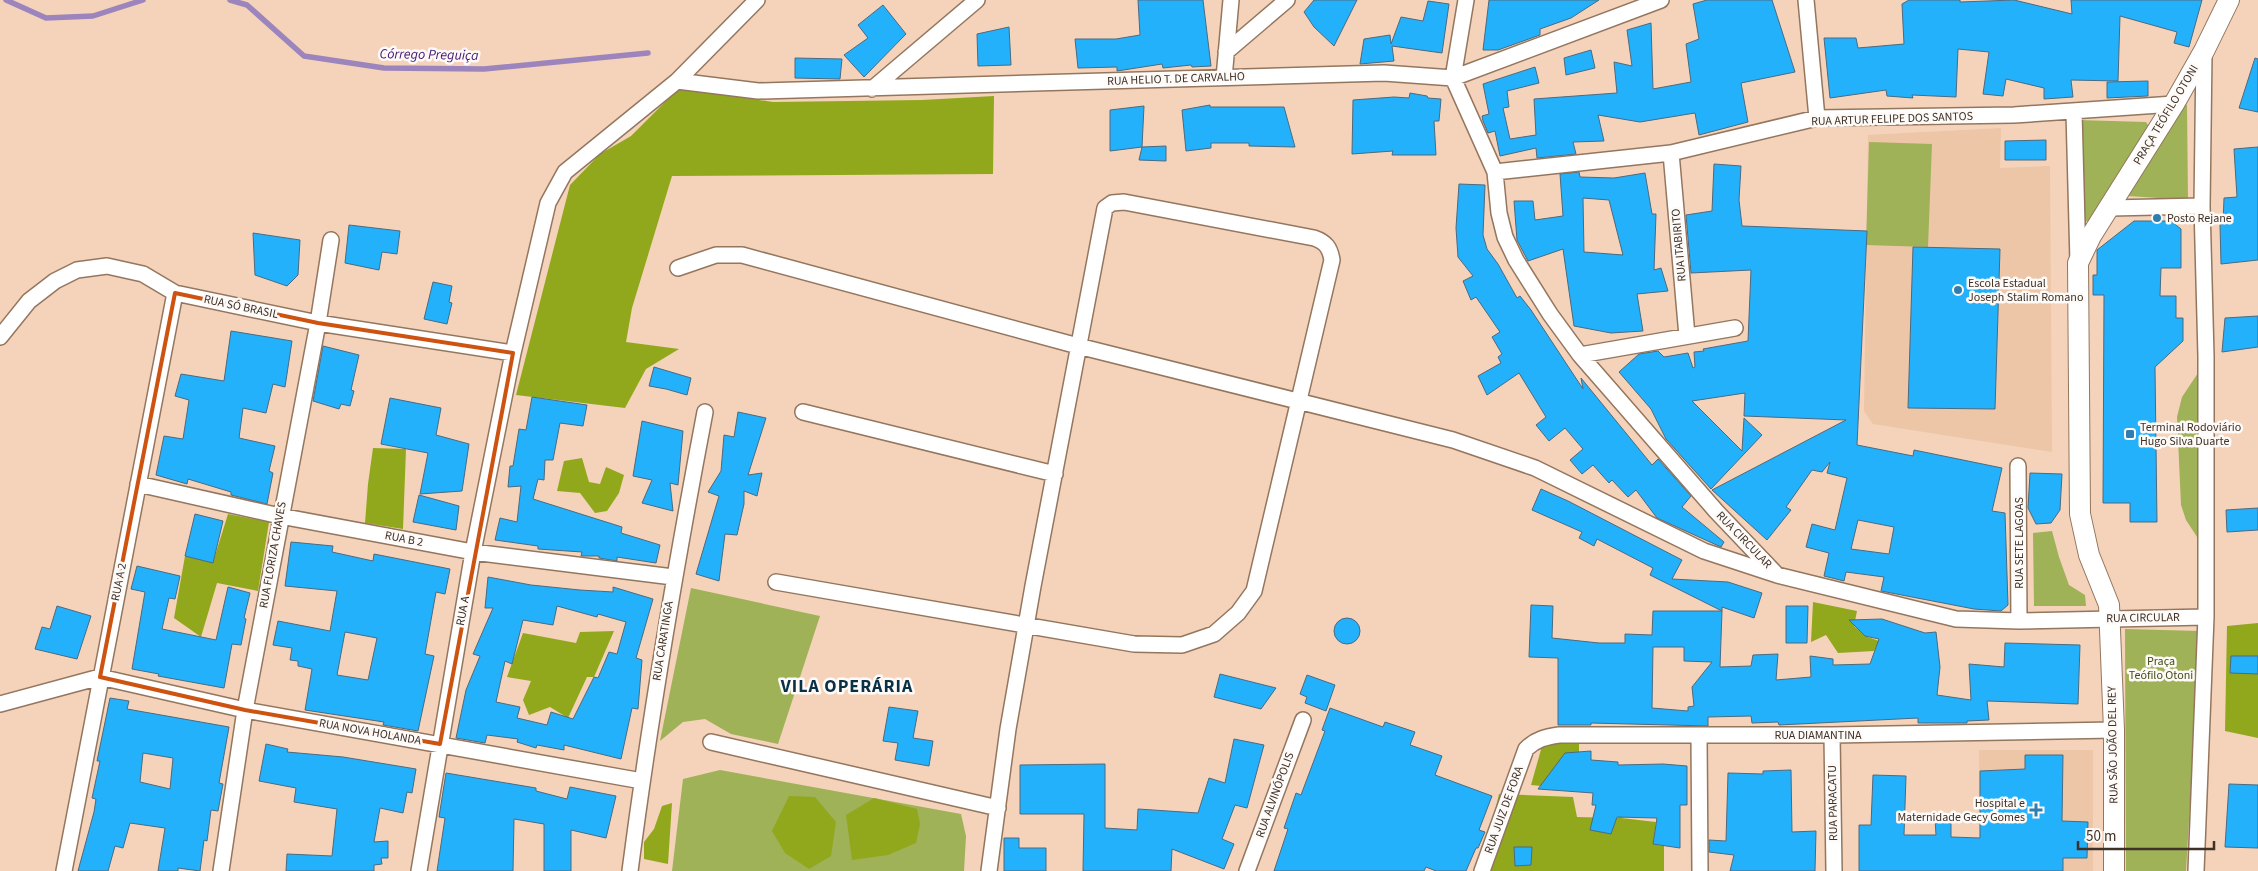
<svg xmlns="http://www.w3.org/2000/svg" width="2258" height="871" viewBox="0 0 2258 871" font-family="'Source Sans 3',sans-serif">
	<rect width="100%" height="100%" fill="#f4d3ba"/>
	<path fill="#edc5a7" d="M2001 128 2000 168 2050 166 2052 452 1873 424 1864 411 1868 135Z
		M1979 750H2093V871H1979Z"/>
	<path fill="#9fb257" d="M2184 104 2187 105 2188 200 2128 196Z
		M2078 120 2146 122 2150 128 2091 220 2084 222Z
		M1869 142 1932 144 1928 247 1866 245Z
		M2200 370 2201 543 2186 520 2181 505 2177 417 2182 397Z
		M2052 531 2059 557 2069 585 2085 595 2086 606H2034L2033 533Z
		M691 588 820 616 778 744 731 734 705 719 683 722 660 741Z
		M2125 629 2200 631 2186 871H2126Z
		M720 770 961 814 966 836 964 871H672L683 779Z"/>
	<path fill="#91a81c" d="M679 88 773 102 922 100 994 96 993 174 672 176 632 308 626 342 679 349 646 369 625 408 516 395 570 185 600 154 631 136Z
		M373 448 406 449 403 529 365 523 368 484Z
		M582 458 589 482 600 484 606 467 624 475 619 493 607 511 595 513 580 493 557 491 564 461Z
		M228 514 269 522 258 591 217 583 201 637 174 618 185 556 213 562Z
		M1813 602 1857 611 1854 626 1865 636 1879 641 1874 651 1838 653 1826 635 1811 642Z
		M2258 623V738L2225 731 2227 626Z
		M614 631 594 677H587L568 718 550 707 529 715 523 700 531 681 507 677 523 633 576 643 580 632Z
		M1553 740 1579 741V752L1541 786 1531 785 1542 746Z
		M1618 775 1635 814 1621 818 1656 822 1653 844 1664 846V871H1481L1499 794 1573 797 1577 817 1618 818Z
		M789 796 815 797 836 822 831 856 809 869 785 853 772 831Z
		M874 798 917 809 920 824 916 843 888 855 852 860 846 815Z
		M672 803 668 864 644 859V842L654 829 662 806Z"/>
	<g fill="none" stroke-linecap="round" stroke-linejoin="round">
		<path stroke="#9c84bd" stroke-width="5.5" d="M6 0 46 18 93 16 143 0
			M230 0 247 5 304 56 384 68 484 69 648 53"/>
	</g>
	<path fill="#24b1fc" stroke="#4a6a80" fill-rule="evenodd" d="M1138 0H1203L1211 66 1192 67 1191 65 1163 68 1162 64 1117 71V67L1078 68 1075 39H1116L1140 35Z
		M1314 0H1357L1334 46 1314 27 1304 12Z
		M1489 0H1599L1571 18 1540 29V35L1498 50H1483Z
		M1707 0H1772L1795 72 1741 83 1748 122 1699 135 1695 113 1640 122 1598 115 1604 141 1573 142 1576 154 1537 158 1536 148 1500 156 1495 131 1488 133 1483 121 1482 116 1489 114 1483 84 1535 67 1539 83 1507 91 1509 107 1503 108 1510 139 1536 135 1534 99 1617 93 1614 62 1632 66 1627 30 1651 23 1653 89 1691 82 1686 44 1699 39 1693 4Z
		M1909 0H1960V2L2014 0 2072 14 2071 0H2202L2189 47 2174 43 2177 32 2120 16 2118 81 2071 80 2073 97 2044 99V88L2006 79 2003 96 1983 94 1989 52 1958 49 1956 97 1912 95 1913 98 1887 96 1886 90 1830 98 1824 38H1856L1858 48 1904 44 1902 4Z
		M1428 1 1449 4 1442 53 1392 46 1394 61 1360 64 1364 39 1390 35 1391 44 1401 17 1423 21Z
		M883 5 906 34 864 77 844 55 868 38 858 25Z
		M1009 27 1011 65 978 66 977 34Z
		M1591 50 1595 68 1566 75 1564 58Z
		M795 58 842 59 840 79 795 78Z
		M2255 58 2258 59V112L2239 108Z
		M2148 81V96L2107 98V82Z
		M1410 93 1427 96 1428 98 1441 99 1439 121H1434L1436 155H1392L1393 151 1352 154 1353 100 1394 97 1409 98Z
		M1210 105V107H1284L1295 147 1249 146V143H1211V148L1186 151 1182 110Z
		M1144 106 1142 147 1110 151V110Z
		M2046 140V160H2005V141Z
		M1166 146V161L1139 160 1142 147Z
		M2258 147V260L2221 264 2220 224H2223L2224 198 2237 197 2234 149Z
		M1714 164 1741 166 1739 200 1742 226 1867 231 1857 445 1913 456 1914 450 2002 468 1992 511 2005 513 2008 605 2001 611 1974 609 1881 591 1884 577 1846 572 1844 581 1824 576 1829 553 1806 547 1812 524 1835 530 1847 478 1827 473 1830 462 1822 472 1812 470 1786 507 1791 510 1767 540 1712 490 1846 420 1744 416 1745 393 1692 401 1742 451 1744 418 1762 435 1711 489 1666 439 1651 409 1619 372 1639 354 1658 351 1664 357 1688 353 1693 368 1695 367 1694 352 1704 351 1703 349 1748 341 1751 270 1691 273 1686 215 1712 211ZM1858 520 1894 527 1889 554 1851 549Z
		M1579 172 1580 177 1614 178 1645 173 1652 214H1656L1654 270 1661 268 1668 291 1637 294 1643 331 1611 333 1574 326 1563 249 1528 261 1517 240 1514 201H1533L1535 220 1563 216 1560 174ZM1583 198 1609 200 1623 255 1584 252Z
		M1459 184 1485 185 1483 235 1487 249 1498 264 1517 298 1520 296 1531 310 1583 389 1581 378 1652 465 1658 459 1691 496 1682 507 1724 542 1721 547 1657 518 1636 490 1628 497 1612 480 1609 483 1593 465 1582 474 1570 460 1583 449 1565 428 1549 441 1536 425 1546 417 1519 373 1487 395 1478 376 1501 363 1498 357 1502 354 1492 337 1500 332 1476 297 1471 300 1463 281 1473 276 1458 257 1456 228Z
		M2134 221H2171L2181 229V268H2161L2160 296H2176V318H2183V341L2155 367 2157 522H2130V503H2103L2104 295H2093V275H2097V250Z
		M349 225 400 231 397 254 382 252 379 270 345 263Z
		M253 233 300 240 298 275 287 286 255 275Z
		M1913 247 2000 249 1995 409 1908 408Z
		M433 282 452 286 449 302 452 303 447 324 424 319Z
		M2258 316V347L2222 352 2225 318Z
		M231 331 292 341 285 387 273 384 266 413 243 408 239 438 275 446 269 471 273 473 267 504 231 495V492L188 479 187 484 156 475 164 436 183 439 189 400 175 396 181 374 224 381Z
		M323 346 359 355 351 390 354 391 350 406 341 404 339 409 313 401Z
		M654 367 691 378 687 395 666 389 649 386Z
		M532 397 587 405 583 426 560 423 553 460H545L544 480 538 479 533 499 622 527 621 533 660 545 656 563 617 557V561L599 558V556H581L582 552 538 549V546L495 540 500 518 517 522 521 486 508 487 510 466H513L519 429 526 430Z
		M390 398 441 408 436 435 469 444 462 491 420 494 428 453 381 444Z
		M738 412 766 418 748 475 762 473 757 496 744 491V504L737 535 725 534 719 581 696 574 719 496 708 492 721 471 724 435 734 437Z
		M642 421 683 431 678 485 670 483 673 511 642 503 652 480 633 476Z
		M2030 473 2062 474 2060 510 2051 523 2036 524 2028 508Z
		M1541 489 1568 501 1682 560 1672 579 1728 582 1762 593 1754 618 1722 607V611L1650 575 1653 568 1597 539 1594 546 1579 538 1582 532 1532 510Z
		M419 495 459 506 456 530 413 522Z
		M2258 508V530L2227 532 2226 510Z
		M195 514 223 521 213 563 185 556Z
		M291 542 333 546 332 552 373 561 374 554 450 569 445 594 436 592 425 654 434 656 418 731 383 725 384 722 305 710 312 669 298 666V661L290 660 292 648 273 645 278 621 330 631 337 591 285 586ZM345 632 377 638 368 680 337 675Z
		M137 566 180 576 175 599 169 598 162 629 216 640 228 587 250 593 244 618 246 619 241 645 232 644 224 688 158 676 159 674 132 669 145 592 131 589Z
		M488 577 531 585 580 590 613 592V587L653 599 636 658 642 660 638 709 632 708 621 759 564 745V750L537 745 536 748 517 742 518 739 487 735 485 743 456 738 466 690 480 656 473 654 493 608H485ZM557 606 597 617 598 614 626 622 617 654 609 652 598 678 594 677 573 719 551 712 547 725 517 718 520 707 496 702 505 661 512 664 523 620 553 625Z
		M1531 605 1553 606 1552 638 1599 643H1625V634L1652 635 1653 611H1722L1720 667 1751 666 1753 655 1778 654 1776 680 1811 677 1810 656 1833 659V665L1870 664 1879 639 1865 636 1849 620 1882 619 1925 633 1936 632 1940 667 1937 695 1971 700 1969 664 2004 667 2005 643 2080 645 2078 704 1987 701 1989 720 1967 721V723H1918V718L1779 725 1778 722 1752 723 1751 716 1708 717V726L1591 723V725H1558V658L1529 657ZM1653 647H1684V661L1712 662 1692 687 1694 706 1688 707V711L1652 708Z
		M57 606 91 616 77 659 35 649 42 627 50 629Z
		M1786 606H1808L1807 643H1786Z
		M1334 631a13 13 0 1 1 26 0a13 13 0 1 1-26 0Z
		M2231 656H2258V674L2230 673Z
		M1220 674 1276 688 1261 709 1214 697Z
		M1307 675 1335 685 1326 711 1305 703 1307 697 1300 694Z
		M110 698 129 701 127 709 229 727 219 783 223 784 218 811 211 810 207 841 204 840 200 871 178 868V871H158L165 828 130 823 123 848 115 846 108 871H78L94 812 96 799 92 798 100 761H97ZM143 753 173 758 170 789 140 782Z
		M889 707 918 711 913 738 933 741 929 766 895 760 898 743 883 741Z
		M1330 708 1383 727 1385 722 1415 732 1410 745 1442 756 1435 775 1492 796 1479 830 1485 832 1478 848H1476L1466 871H1436L1426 867 1424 871H1274L1288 829 1284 828 1296 793 1301 795 1325 731 1322 730Z
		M1234 739 1264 745 1247 808 1235 805 1222 839 1234 844 1224 869 1172 849 1171 871H1083L1084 814H1020V765L1105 764V828L1137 830 1138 809 1198 813 1209 778 1225 783Z
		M266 744 288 749 287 752 343 757 416 769 412 793 407 792 403 813 380 808 374 842 388 841V858H381L382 864 374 865V871H286L287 854 332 856 337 809 294 802 296 788 259 781Z
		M1591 751V760L1618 762V765L1663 764 1687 766V805H1680V848L1653 844 1657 818 1617 817 1611 834 1590 830 1596 805H1592L1593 793 1538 789 1565 753Z
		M2025 755H2063L2062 821 2088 822 2087 858H2063V871H1859V825H1871L1873 775 1906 776 1904 835H1936L1935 819H1951V837L1980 838V771L2025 769Z
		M1791 770 1792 832 1816 831 1815 871H1730L1734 855 1709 852V840L1726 841 1728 773 1763 774V771Z
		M446 773 536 788V791L567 799 570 787 616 796 606 838 571 830V871H544V824L514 819 513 871H437L445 818 439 817Z
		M2229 784 2258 785V848L2225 847Z
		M1004 838H1019V848H1046V871H1004Z
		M1514 847H1532L1531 865 1515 866Z"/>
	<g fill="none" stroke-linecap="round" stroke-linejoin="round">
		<defs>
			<path id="minor" d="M1466 0 1453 78 1495 172 1499 213 1505 237 1516 260 1550 314 1580 355 1716 511 1777 575 1956 619 2019 621 2206 617
				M1806 0 1817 118
				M1226 52 1287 0
				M1224 78 1231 0
				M677 81 758 91 1384 73 1453 78 1661 0
				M872 89 977 0
				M2074 112 2078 262
				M1671 153 1687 336
				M1495 172 1671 153 1817 118 2014 115 2174 104
				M2110 208 2202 206
				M678 268 716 255H742L1078 346 1453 440 1535 468 1704 551 1777 575
				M0 337 29 301 55 281 77 270 107 266 143 274 175 293 318 323 513 353
				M1580 355 1735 328
				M803 412 1055 474
				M2018 466 2019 621
				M138 484 280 516 473 552 673 577
				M776 582 1134 644 1182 645 1214 634 1238 613 1254 591 1332 260C1330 248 1326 242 1314 238L1124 202 1112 203 1105 208 1033 586 1008 729 989 871
				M0 704 100 677 245 710 642 781
				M1699 735 1700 871
				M1832 735 1834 871
				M711 742 998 808
				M64 871 175 293
				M221 871 245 710 318 323 331 240
				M419 871 473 552 513 353 548 203 565 172 677 81 757 0
				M630 871C650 717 676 564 705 412
				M1247 871 1303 720
				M1482 871 1526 749C1536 739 1546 737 1559 735H1832L2114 730
				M2196 871 2206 617V356L2202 206 2204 53"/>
			<path id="secondary" d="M2114 871V730L2109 605 2089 555 2080 514 2078 263 2091 236 2174 104 2204 51 2229 0"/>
		</defs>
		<use href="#minor" stroke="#94765e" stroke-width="18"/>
		<use href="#secondary" stroke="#94765e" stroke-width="22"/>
		<use href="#minor" stroke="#fff" stroke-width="15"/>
		<use href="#secondary" stroke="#fff" stroke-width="20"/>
	</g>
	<path fill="none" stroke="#ce5310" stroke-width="4" stroke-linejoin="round" d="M175 293 318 323 513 353 440 744 245 710 100 677Z"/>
	<g fill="#2e7fb0" stroke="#fefaf8" stroke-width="2">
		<circle cx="2157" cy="218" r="5"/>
		<circle cx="1958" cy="290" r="5"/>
		<rect x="2125" y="429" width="10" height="10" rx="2.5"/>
		<path d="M2033.5 802.5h5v5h5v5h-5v5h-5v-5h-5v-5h5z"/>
	</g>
	<g text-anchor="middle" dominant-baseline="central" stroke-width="5" stroke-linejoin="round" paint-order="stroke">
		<g font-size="12" fill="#3e3127" stroke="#fefaf8">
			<text transform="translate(1176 79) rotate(-2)">RUA HELIO T. DE CARVALHO</text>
			<text transform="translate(2166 115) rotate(-59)">PRAÇA TEÓFILO OTONI</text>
			<text transform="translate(1892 119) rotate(-2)">RUA ARTUR FELIPE DOS SANTOS</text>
			<text transform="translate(1679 245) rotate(-95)">RUA ITABIRITO</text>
			<text transform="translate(241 307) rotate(12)">RUA SÓ BRASIL</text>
			<text transform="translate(404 539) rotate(11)">RUA B 2</text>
			<text transform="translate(1744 540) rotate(46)">RUA CIRCULAR</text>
			<text transform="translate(2019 543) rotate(-90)">RUA SETE LAGOAS</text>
			<text transform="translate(273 555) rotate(-80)">RUA FLORIZA CHAVES</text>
			<text transform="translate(119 582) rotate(-79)">RUA A 2</text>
			<text transform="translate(463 611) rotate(-80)">RUA A</text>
			<text transform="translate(2143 618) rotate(-1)">RUA CIRCULAR</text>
			<text transform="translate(663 641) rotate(-81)">RUA CARATINGA</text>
			<text transform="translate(370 732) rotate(10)">RUA NOVA HOLANDA</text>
			<text x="1818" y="735">RUA DIAMANTINA</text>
			<text transform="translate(2113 745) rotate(-91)">RUA SÃO JOÃO DEL REY</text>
			<text transform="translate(1275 795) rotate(-70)">RUA ALVINÓPOLIS</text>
			<text transform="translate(1833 803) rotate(-91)">RUA PARACATU</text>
			<text transform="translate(1504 810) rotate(-70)">RUA JUIZ DE FORA</text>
		</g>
		<g font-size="12" fill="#3e3127" stroke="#fefaf8" text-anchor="start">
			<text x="2167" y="218">Posto Rejane</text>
			<text x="1968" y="283">Escola Estadual<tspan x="1968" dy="14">Joseph Stalim Romano</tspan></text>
			<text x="2140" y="427">Terminal Rodoviário<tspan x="2140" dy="14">Hugo Silva Duarte</tspan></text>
			<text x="2025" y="803" text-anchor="end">Hospital e<tspan x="2025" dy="14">Maternidade Gecy Gomes</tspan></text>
		</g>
		<g font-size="12" fill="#444e1b" stroke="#fefaf8">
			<text x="2161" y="661">Praça<tspan x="2161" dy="14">Teófilo Otoni</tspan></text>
		</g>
		<g font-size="14" font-style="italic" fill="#431775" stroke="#fefaf8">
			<text transform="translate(429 55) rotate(1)">Córrego Preguiça</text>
		</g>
		<g font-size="18" font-weight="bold" letter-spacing="1" fill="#083148" stroke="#fefaf8">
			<text x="847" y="686">VILA OPERÁRIA</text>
		</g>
	</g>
	<path d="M2078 841v8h136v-8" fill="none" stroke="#3e3127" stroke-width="2.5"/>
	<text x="2086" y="841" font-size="15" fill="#3e3127" stroke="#fefaf8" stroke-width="4" paint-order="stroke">50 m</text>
</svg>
